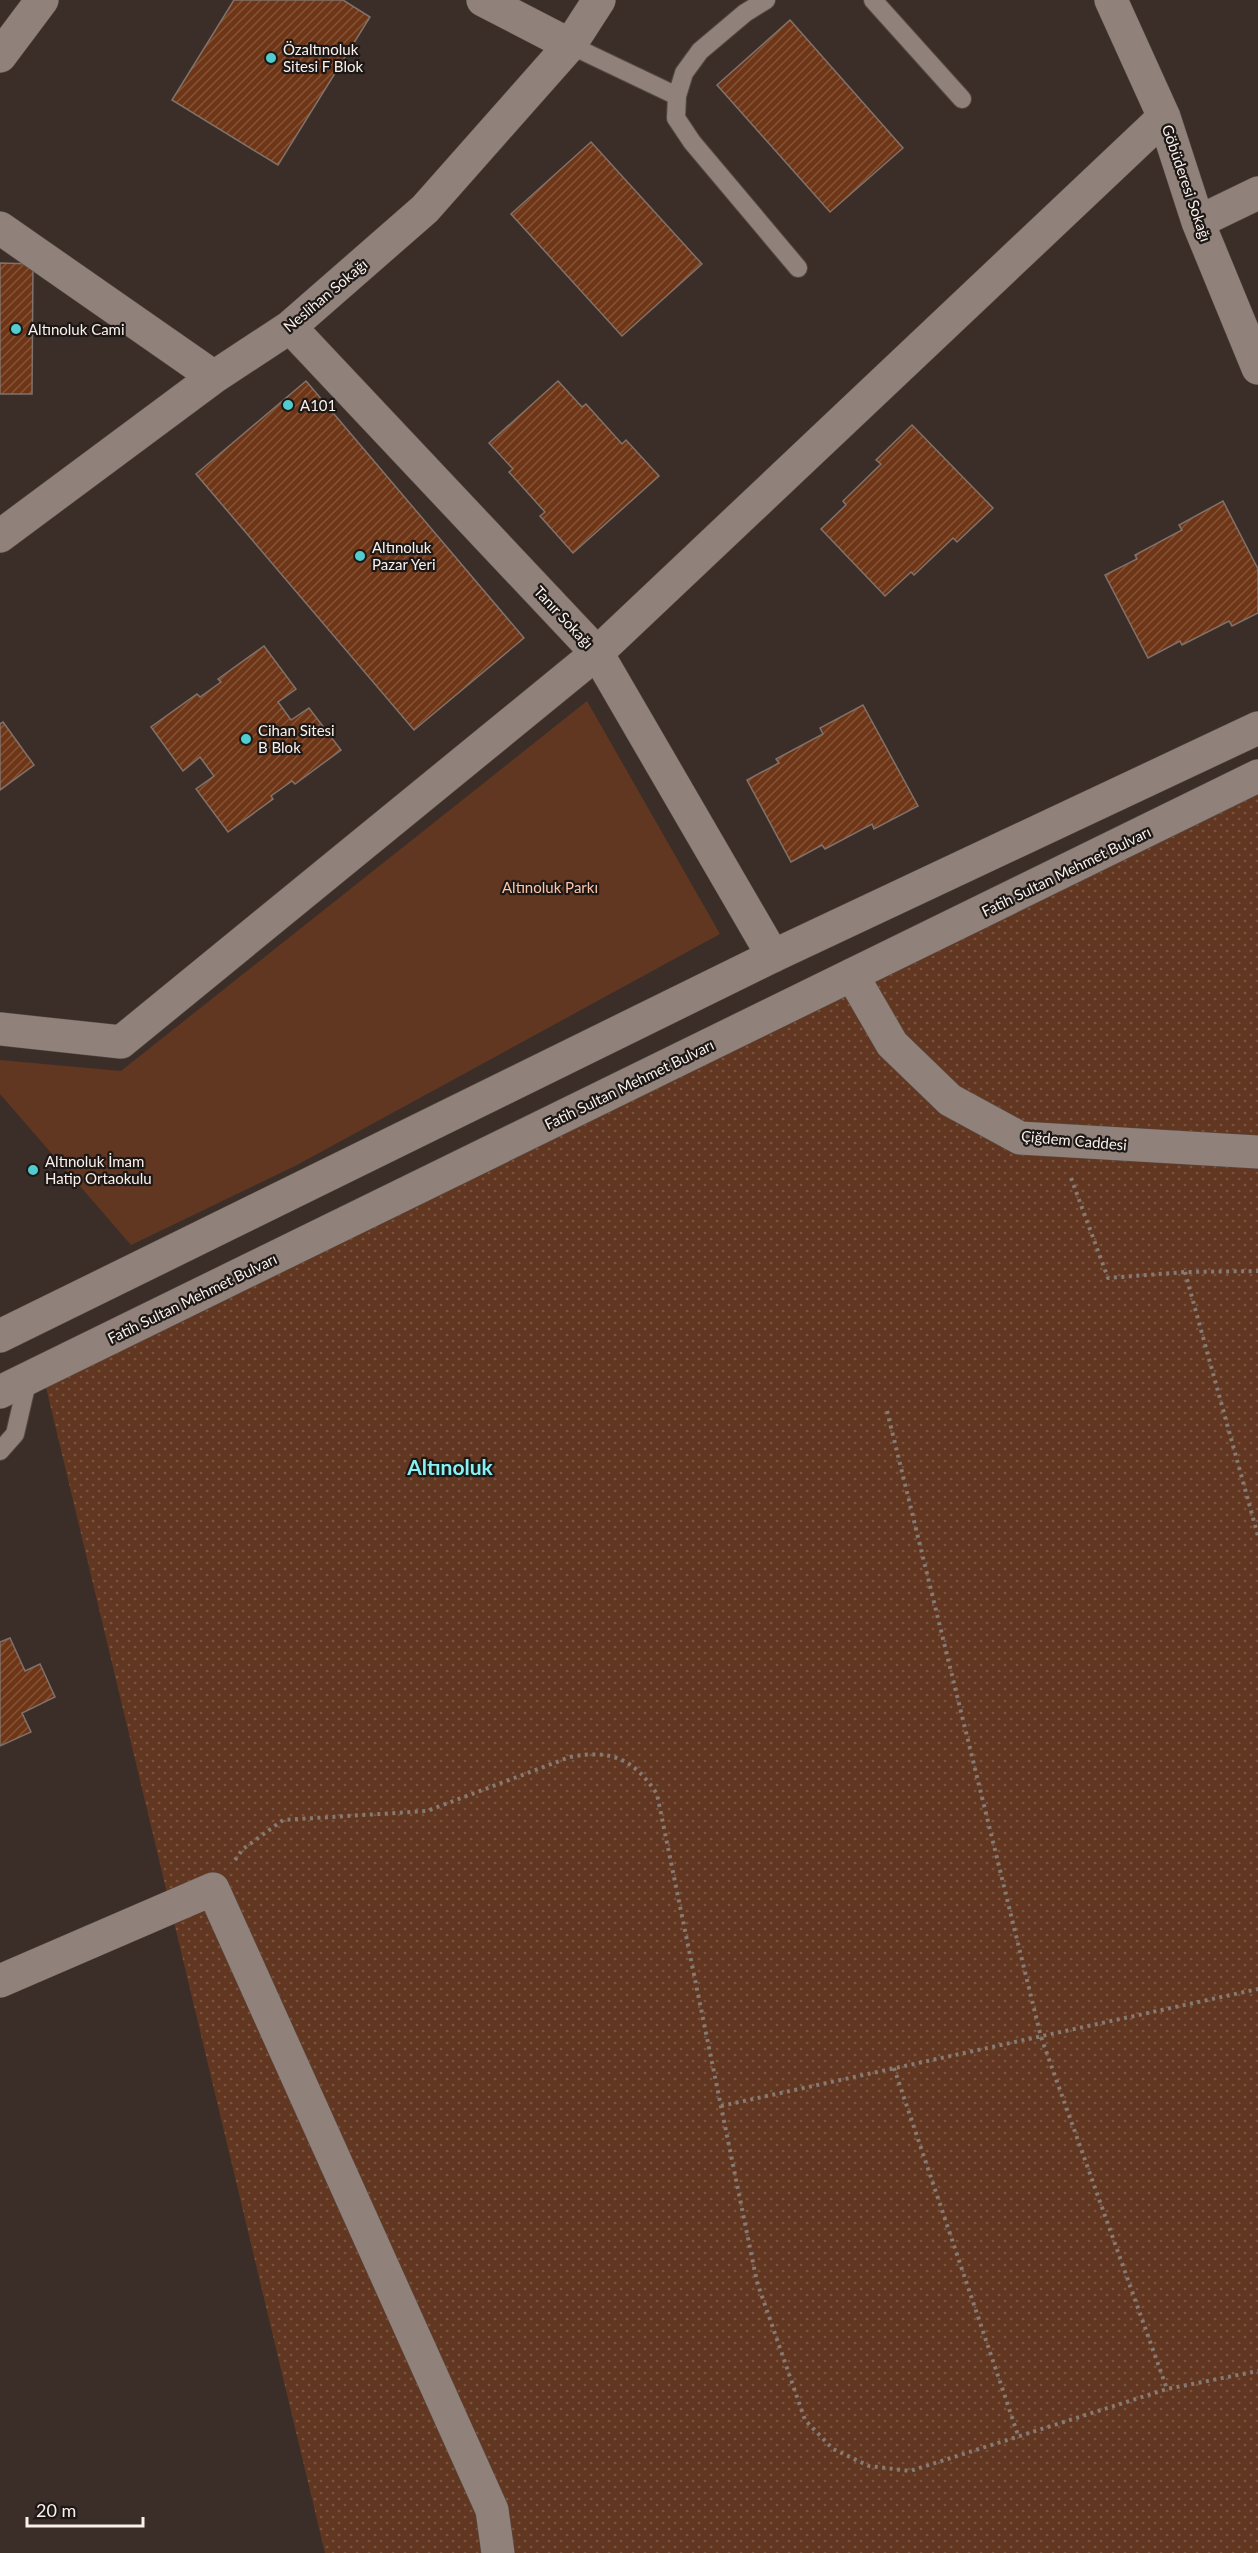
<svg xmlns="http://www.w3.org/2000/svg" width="1258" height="2553" viewBox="0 0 1258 2553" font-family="Lato,sans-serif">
	<defs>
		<pattern id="grass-dots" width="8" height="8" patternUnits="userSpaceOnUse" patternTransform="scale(1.5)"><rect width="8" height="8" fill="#623721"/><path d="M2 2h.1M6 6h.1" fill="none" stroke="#795442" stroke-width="1.8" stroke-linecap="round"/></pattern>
		<pattern id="building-hatch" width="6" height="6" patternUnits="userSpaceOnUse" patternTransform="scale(1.5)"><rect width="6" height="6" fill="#6e3617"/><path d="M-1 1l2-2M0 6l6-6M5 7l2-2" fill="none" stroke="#845439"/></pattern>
	</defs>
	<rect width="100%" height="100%" fill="#3b2e28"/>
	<path fill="url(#grass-dots)" d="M1258 790V2553H325L39 1358Z"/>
	<path fill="#623721" d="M587 701 720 934 297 1165 131 1245 0 1094V1060L121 1071Z"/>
	<path fill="url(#building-hatch)" stroke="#81726b" stroke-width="1.5" d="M234 0H343L370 17 278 165 172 100Z
		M790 20 903 148 830 212 717 85Z
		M591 142 702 264 622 336 511 214Z
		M0 263 33 264 32 394H0Z
		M306 381 524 638 414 730 196 474Z
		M558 381 582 407 586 404 622 444 626 440 659 476 573 553 540 516 545 512 509 472 513 469 489 443Z
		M912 425 993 508 957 542 953 538 914 575 911 572 885 596 821 529 846 505 843 501 881 464 876 460Z
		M1223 501 1258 569V613L1232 626 1229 621 1182 645 1180 641 1148 658 1105 575 1137 559 1135 555 1182 530 1179 525Z
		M264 646 296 689 278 702 291 720 309 708 341 750 295 784 292 781 271 796 273 799 228 832 196 789 214 776 200 757 183 771 151 727 197 694 200 697 221 682 218 679Z
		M863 705 918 806 874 829 872 824 825 849 822 845 791 862 747 780 779 763 776 759 823 734 820 728Z
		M3 722 34 765 0 790V724Z
		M10 1638 25 1671 40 1664 55 1697 22 1713 31 1732 0 1746V1642Z"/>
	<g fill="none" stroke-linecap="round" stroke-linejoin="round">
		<defs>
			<path id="lane" d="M766 0 745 13 700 51 684 73 677 96 676 118 692 142 798 268
				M873 0 962 99
				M570 45 677 96
				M0 1451 15 1434 28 1378"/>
			<path id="street" d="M483 0 570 45
				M1111 0 1164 117 1198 222 1258 368
				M0 56 42 0
				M1198 222 1258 193
				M0 228 214 377
				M290 327 597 653 773 956
				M0 536 214 377 290 327 425 209 570 45 599 0
				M852 975 892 1044 950 1100 1020 1138 1258 1152
				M0 1029 121 1042 597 653 1164 117
				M0 1981 213 1889 492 2510 498 2553"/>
			<path id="secondary" d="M0 1336 773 956 1258 728
				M0 1392 1258 776"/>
		</defs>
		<use href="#lane" stroke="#564b46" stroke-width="20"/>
		<use href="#street" stroke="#564b46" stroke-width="34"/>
		<use href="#secondary" stroke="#564b46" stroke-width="34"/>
		<path stroke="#857a74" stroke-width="4" stroke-dasharray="3 4.5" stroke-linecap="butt" d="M1071 1178 1108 1278 1185 1272 1258 1271
			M1185 1272 1258 1536
			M887 1411 1041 2037 1167 2389
			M235 1860 243 1849 283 1820 427 1811 570 1757C611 1749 634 1759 657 1794L757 2282 805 2420 833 2449 869 2466 910 2471 1167 2389 1258 2371
			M894 2068 1019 2438
			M721 2106 1258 1989"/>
		<use href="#lane" stroke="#90817a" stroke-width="18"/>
		<use href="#street" stroke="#90817a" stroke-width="33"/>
		<use href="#secondary" stroke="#90817a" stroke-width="33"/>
	</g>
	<g fill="#52cdcf" stroke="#1d1815" stroke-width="2">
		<circle cx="271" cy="58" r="6"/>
		<circle cx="16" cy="329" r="6"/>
		<circle cx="288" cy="405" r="6"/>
		<circle cx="360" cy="556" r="6"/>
		<circle cx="246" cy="739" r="6"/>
		<circle cx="33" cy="1170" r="6"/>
	</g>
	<g text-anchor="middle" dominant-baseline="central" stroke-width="4.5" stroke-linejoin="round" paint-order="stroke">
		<g font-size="15" fill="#faf1ed" stroke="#1d1815" text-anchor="start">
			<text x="283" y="49">Özaltınoluk<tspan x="283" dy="17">Sitesi F Blok</tspan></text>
			<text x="28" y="329">Altınoluk Cami</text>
			<text x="300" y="405">A101</text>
			<text x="372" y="547">Altınoluk<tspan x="372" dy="17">Pazar Yeri</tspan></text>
			<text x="258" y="730">Cihan Sitesi<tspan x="258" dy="17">B Blok</tspan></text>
			<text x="45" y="1161">Altınoluk İmam<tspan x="45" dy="17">Hatip Ortaokulu</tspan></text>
		</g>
		<g font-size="15" fill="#faf1ed" stroke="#1d1815">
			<text transform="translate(1187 183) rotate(71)">Göbüderesi Sokağı</text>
			<text transform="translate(325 295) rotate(-40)">Neslihan Sokağı</text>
			<text transform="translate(564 617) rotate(47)">Tanır Sokağı</text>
			<text transform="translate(1066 871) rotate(-26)">Fatih Sultan Mehmet Bulvarı</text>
			<text transform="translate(629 1084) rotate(-26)">Fatih Sultan Mehmet Bulvarı</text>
			<text transform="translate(1074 1140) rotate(5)">Çiğdem Caddesi</text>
			<text transform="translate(192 1298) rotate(-26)">Fatih Sultan Mehmet Bulvarı</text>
		</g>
		<g font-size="15" fill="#fdc5ab" stroke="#1d1815">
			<text x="550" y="887">Altınoluk Parkı</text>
		</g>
		<g font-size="21" font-weight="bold" fill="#86f2f3" stroke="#1d1815">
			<text x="450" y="1466">Altınoluk</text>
		</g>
	</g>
	<path d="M27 2517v9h116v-9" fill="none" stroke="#faf1ed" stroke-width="3"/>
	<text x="36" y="2517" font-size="18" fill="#faf1ed" stroke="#1d1815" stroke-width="4.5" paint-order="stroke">20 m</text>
</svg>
